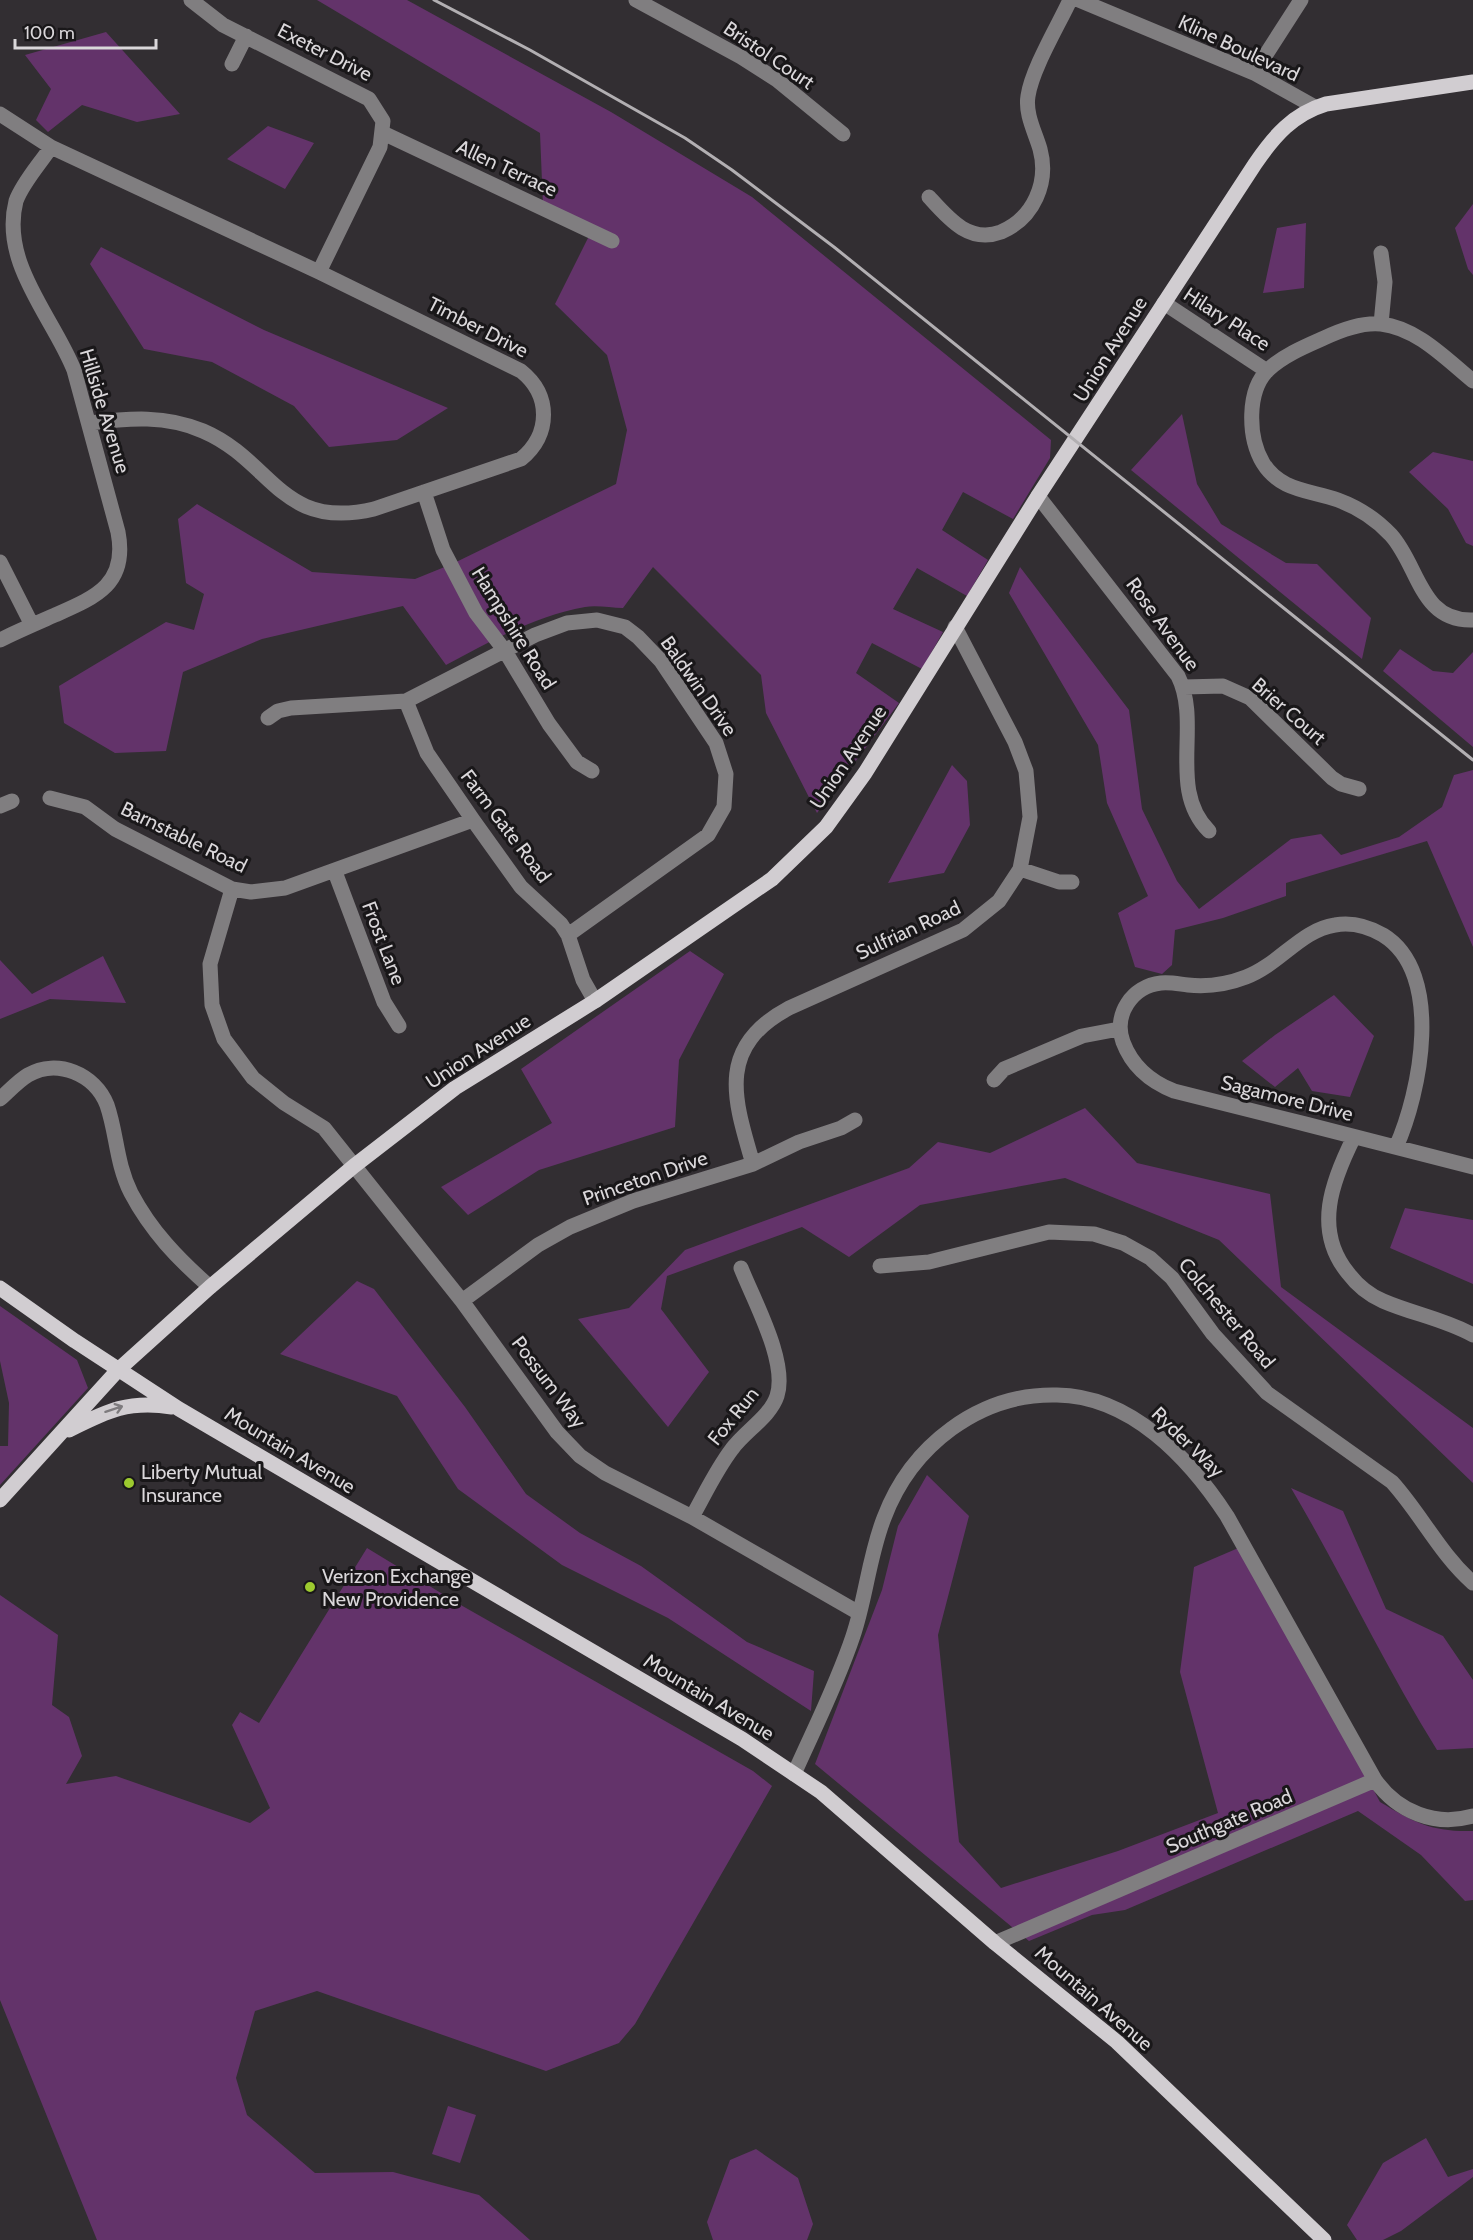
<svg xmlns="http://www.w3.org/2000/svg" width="1473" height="2240" viewBox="0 0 1473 2240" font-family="Cabin,sans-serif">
	<rect width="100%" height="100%" fill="#322e32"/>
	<path fill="#63336a" d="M317 0H407L611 112 752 197 1051 440 1050 458 1013 519 963 492 942 530 988 560 967 596 917 568 893 609 943 632 922 669 872 643 856 673 899 703 817 813 766 713 761 675 653 567 623 608C611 608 597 605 585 607 535 616 491 641 446 665L403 606 262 639 183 672 166 751 115 753 64 723 59 686 166 622 194 630 204 594 186 583 178 519 197 504 312 572 415 579 452 564 616 484 627 430 607 355 555 304 592 230 543 206 540 133Z
		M106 32 180 114 137 122 82 105 48 132 36 120 51 89 25 55Z
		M268 126 314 143 285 189 227 159Z
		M1473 204V275L1468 269 1455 228Z
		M1306 223 1304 288 1263 293 1277 228Z
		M101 247 264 330 448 408 397 440 329 447 294 406 212 362 144 349 90 264Z
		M1182 414 1197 484 1221 524 1286 563 1317 564 1371 618 1362 659 1131 470Z
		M1433 452 1473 461V546L1466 543 1448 509 1409 472Z
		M1020 567 1129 710 1142 809 1177 881 1199 909 1291 839 1321 834 1341 855 1399 837 1442 807 1454 775 1473 770V947L1427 841 1286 883V896L1223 918 1175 930 1172 965 1162 974 1135 967 1118 913 1148 896 1107 803 1098 745 1009 593Z
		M1400 649 1433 671 1453 673 1473 652V747L1383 671Z
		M952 765 967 781 970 825 944 873 888 883Z
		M690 951 724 974 679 1060 675 1127 539 1170 468 1215 441 1187 552 1123 521 1069Z
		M103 956 126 1003 50 999 0 1019V960L32 994Z
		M1334 995 1374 1036 1350 1097 1312 1091 1298 1068 1275 1087 1242 1061 1275 1035Z
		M1085 1108 1137 1163 1270 1194 1281 1287 1473 1428V1483L1219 1240 1065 1178 920 1205 849 1257 802 1227 667 1276 661 1309 709 1372 668 1427 578 1319 629 1308 685 1250 909 1168 938 1142 990 1153Z
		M1405 1208 1473 1220V1284L1390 1248Z
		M357 1281 374 1289 465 1407 526 1494 580 1533 641 1566 747 1642 814 1671 811 1711 668 1618 562 1565 458 1489 397 1396 280 1354Z
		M0 1306 77 1360 88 1388 0 1485V1446H8L9 1403 0 1361Z
		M927 1475 969 1516 938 1635 959 1842 1001 1888 1118 1851 1218 1813 1180 1672 1194 1567 1243 1546 1380 1802C1415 1823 1432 1832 1473 1831V1900L1465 1901 1421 1855 1358 1811 1125 1910 1092 1915 1029 1941 815 1764 882 1590 898 1526Z
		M1291 1488 1343 1511 1386 1609 1443 1636 1473 1680V1748L1437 1750C1384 1665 1342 1574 1291 1488Z
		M367 1548 459 1604 753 1771 772 1786 635 2024 619 2043 546 2071 317 1991 255 2011 236 2078 247 2115 315 2173 393 2172 479 2195 530 2240H97L0 2000V1595L58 1635 52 1705 69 1717 82 1756 66 1784 116 1776 250 1823 270 1808 232 1725 240 1712 259 1723Z
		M448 2106 476 2115 460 2163 432 2154Z
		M1426 2138 1448 2177 1473 2169V2177L1401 2231 1383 2240H1357L1347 2225 1383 2163Z
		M756 2149 798 2178 813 2224 807 2240H713L707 2222 730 2160Z"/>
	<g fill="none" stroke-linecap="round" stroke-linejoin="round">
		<path stroke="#807e80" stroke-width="15" d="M191 0 223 25 369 99 383 121 380 147 319 272
			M636 0 741 57 777 80 843 134
			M1079 0 1254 73 1315 107
			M232 64 246 36
			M1254 73 1301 0
			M0 114 51 147 319 272 521 371C551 395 551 434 521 459L374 509C280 531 273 461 203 431 166 415 129 418 90 423
			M383 133 612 241
			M929 197C948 218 969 244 1001 232 1034 218 1049 182 1040 149 1035 132 1025 114 1028 96 1032 69 1058 26 1070 0
			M1164 303 1267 371
			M1381 324 1385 282 1381 253
			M1473 381C1446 359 1417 328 1381 324 1362 322 1341 330 1324 338 1306 346 1284 355 1269 369 1246 390 1248 438 1263 463 1280 491 1310 490 1338 500 1357 507 1376 519 1391 535 1419 566 1420 622 1473 620
			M424 492 443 550 476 613 505 651 549 724 577 762 592 771
			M1038 496 1178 676C1202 724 1167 789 1209 831
			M0 562 32 625
			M0 640C18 631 37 623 55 615 96 597 128 584 118 532L74 370C53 317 0 263 16 201 23 182 40 164 51 147
			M1184 687 1223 686 1250 698 1332 778 1341 784 1359 789
			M406 701 427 753 473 820 521 887 561 924 568 935 583 980 595 1001
			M268 718 278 711 291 708 406 701 535 635 567 623 597 620 625 627 638 637 661 661 716 743 726 774 724 807 708 835 568 935
			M50 798 85 807 115 829 232 889 251 892 285 888 473 820
			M0 806 12 801
			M1020 869 1059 882H1072
			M335 872 384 1002 399 1026
			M232 889 210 964 212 1005 224 1039 253 1078 284 1103 324 1128 462 1301 557 1432 580 1456 605 1473 692 1517 859 1613
			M994 1080 1004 1069 1082 1036 1119 1029
			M0 1099C9 1091 18 1081 28 1075 57 1058 95 1074 107 1105 117 1134 116 1163 131 1193 151 1231 178 1259 210 1287
			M1354 1137C1332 1181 1313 1230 1348 1273 1357 1285 1369 1295 1383 1301 1413 1314 1444 1319 1473 1335
			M1396 1147C1420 1094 1445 973 1383 935 1369 927 1352 922 1335 925 1301 930 1280 964 1246 977 1228 984 1208 987 1188 985 1179 984 1170 982 1161 983 1132 986 1113 1015 1123 1042 1132 1066 1151 1082 1174 1091 1274 1116 1373 1141 1473 1167
			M753 1164C734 1099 716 1047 789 1008L963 930 999 901 1020 869 1030 817 1026 771 1015 742 955 627
			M880 1266 929 1262 1049 1232 1094 1234 1123 1243 1150 1258 1172 1278 1213 1334 1267 1393 1392 1482C1421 1514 1440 1554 1473 1583
			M462 1301 538 1245 570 1227 633 1201 753 1164 799 1142 841 1128 855 1120
			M692 1517C705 1494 716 1470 732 1449 745 1431 770 1417 777 1396 788 1362 754 1301 741 1268
			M794 1774C814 1729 837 1684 853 1636 866 1598 869 1556 884 1518 911 1446 979 1393 1057 1395 1131 1396 1189 1458 1227 1516L1375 1780C1398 1812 1435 1827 1473 1816
			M995 1943 1375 1780"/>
		<path stroke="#d1cdd1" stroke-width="15" d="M0 1288 75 1341 179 1409 742 1739 821 1792 995 1943 1117 2042 1324 2240
			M69 1430C107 1411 128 1400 172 1407
			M0 1500 118 1370 210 1287 354 1166 455 1088 595 1001 772 879 826 827 865 773 1038 496 1255 164C1274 136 1293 114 1326 104L1473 82"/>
		<path stroke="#b2afb2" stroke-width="3" d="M434 0 530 50 685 138 732 170 834 247 1473 760"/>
	</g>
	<defs><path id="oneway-shaft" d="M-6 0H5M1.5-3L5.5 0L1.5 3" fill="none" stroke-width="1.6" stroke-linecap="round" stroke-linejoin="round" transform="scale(1.5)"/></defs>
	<use stroke="#7e7b7e" href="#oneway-shaft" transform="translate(114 1409) rotate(-18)"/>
	<g fill="#9dca2f" stroke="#191719" stroke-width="2">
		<circle cx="129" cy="1483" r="6"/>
		<circle cx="310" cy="1587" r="6"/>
	</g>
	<g text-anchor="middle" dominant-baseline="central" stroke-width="6" stroke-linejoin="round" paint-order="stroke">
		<g font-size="20" fill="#dad7da" stroke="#191719">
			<text transform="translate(1239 48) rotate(25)">Kline Boulevard</text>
			<text transform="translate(325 52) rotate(27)">Exeter Drive</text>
			<text transform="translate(769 55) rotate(34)">Bristol Court</text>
			<text transform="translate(507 168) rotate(25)">Allen Terrace</text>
			<text transform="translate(1227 319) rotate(33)">Hilary Place</text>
			<text transform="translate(478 327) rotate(27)">Timber Drive</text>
			<text transform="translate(1110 349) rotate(-58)">Union Avenue</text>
			<text transform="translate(105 411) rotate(73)">Hillside Avenue</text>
			<text transform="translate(1163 624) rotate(54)">Rose Avenue</text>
			<text transform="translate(514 628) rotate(58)">Hampshire Road</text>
			<text transform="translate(699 686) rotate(55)">Baldwin Drive</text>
			<text transform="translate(1289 711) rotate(41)">Brier Court</text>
			<text transform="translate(848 757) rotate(-56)">Union Avenue</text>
			<text transform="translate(506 826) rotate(53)">Farm Gate Road</text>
			<text transform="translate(184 837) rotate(26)">Barnstable Road</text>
			<text transform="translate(908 930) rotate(-25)">Sulfrian Road</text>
			<text transform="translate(384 943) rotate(69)">Frost Lane</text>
			<text transform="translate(478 1051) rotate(-33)">Union Avenue</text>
			<text transform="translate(1287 1098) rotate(14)">Sagamore Drive</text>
			<text transform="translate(645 1178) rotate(-19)">Princeton Drive</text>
			<text transform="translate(1227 1313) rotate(50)">Colchester Road</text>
			<text transform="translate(549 1382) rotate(53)">Possum Way</text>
			<text transform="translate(733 1416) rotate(-51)">Fox Run</text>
			<text transform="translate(1188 1442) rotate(44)">Ryder Way</text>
			<text transform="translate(290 1450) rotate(31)">Mountain Avenue</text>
			<text transform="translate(709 1697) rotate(31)">Mountain Avenue</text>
			<text transform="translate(1229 1821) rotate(-23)">Southgate Road</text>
			<text transform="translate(1094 1998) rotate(41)">Mountain Avenue</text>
		</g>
		<g font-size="20" fill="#dad7da" stroke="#191719" text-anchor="start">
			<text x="141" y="1472">Liberty Mutual<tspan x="141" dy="23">Insurance</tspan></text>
			<text x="322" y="1576">Verizon Exchange<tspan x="322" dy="23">New Providence</tspan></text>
		</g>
	</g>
	<path d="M15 39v9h141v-9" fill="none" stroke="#dad7da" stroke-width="3"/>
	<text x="24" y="39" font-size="18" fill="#dad7da" stroke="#191719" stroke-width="4.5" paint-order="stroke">100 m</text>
</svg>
